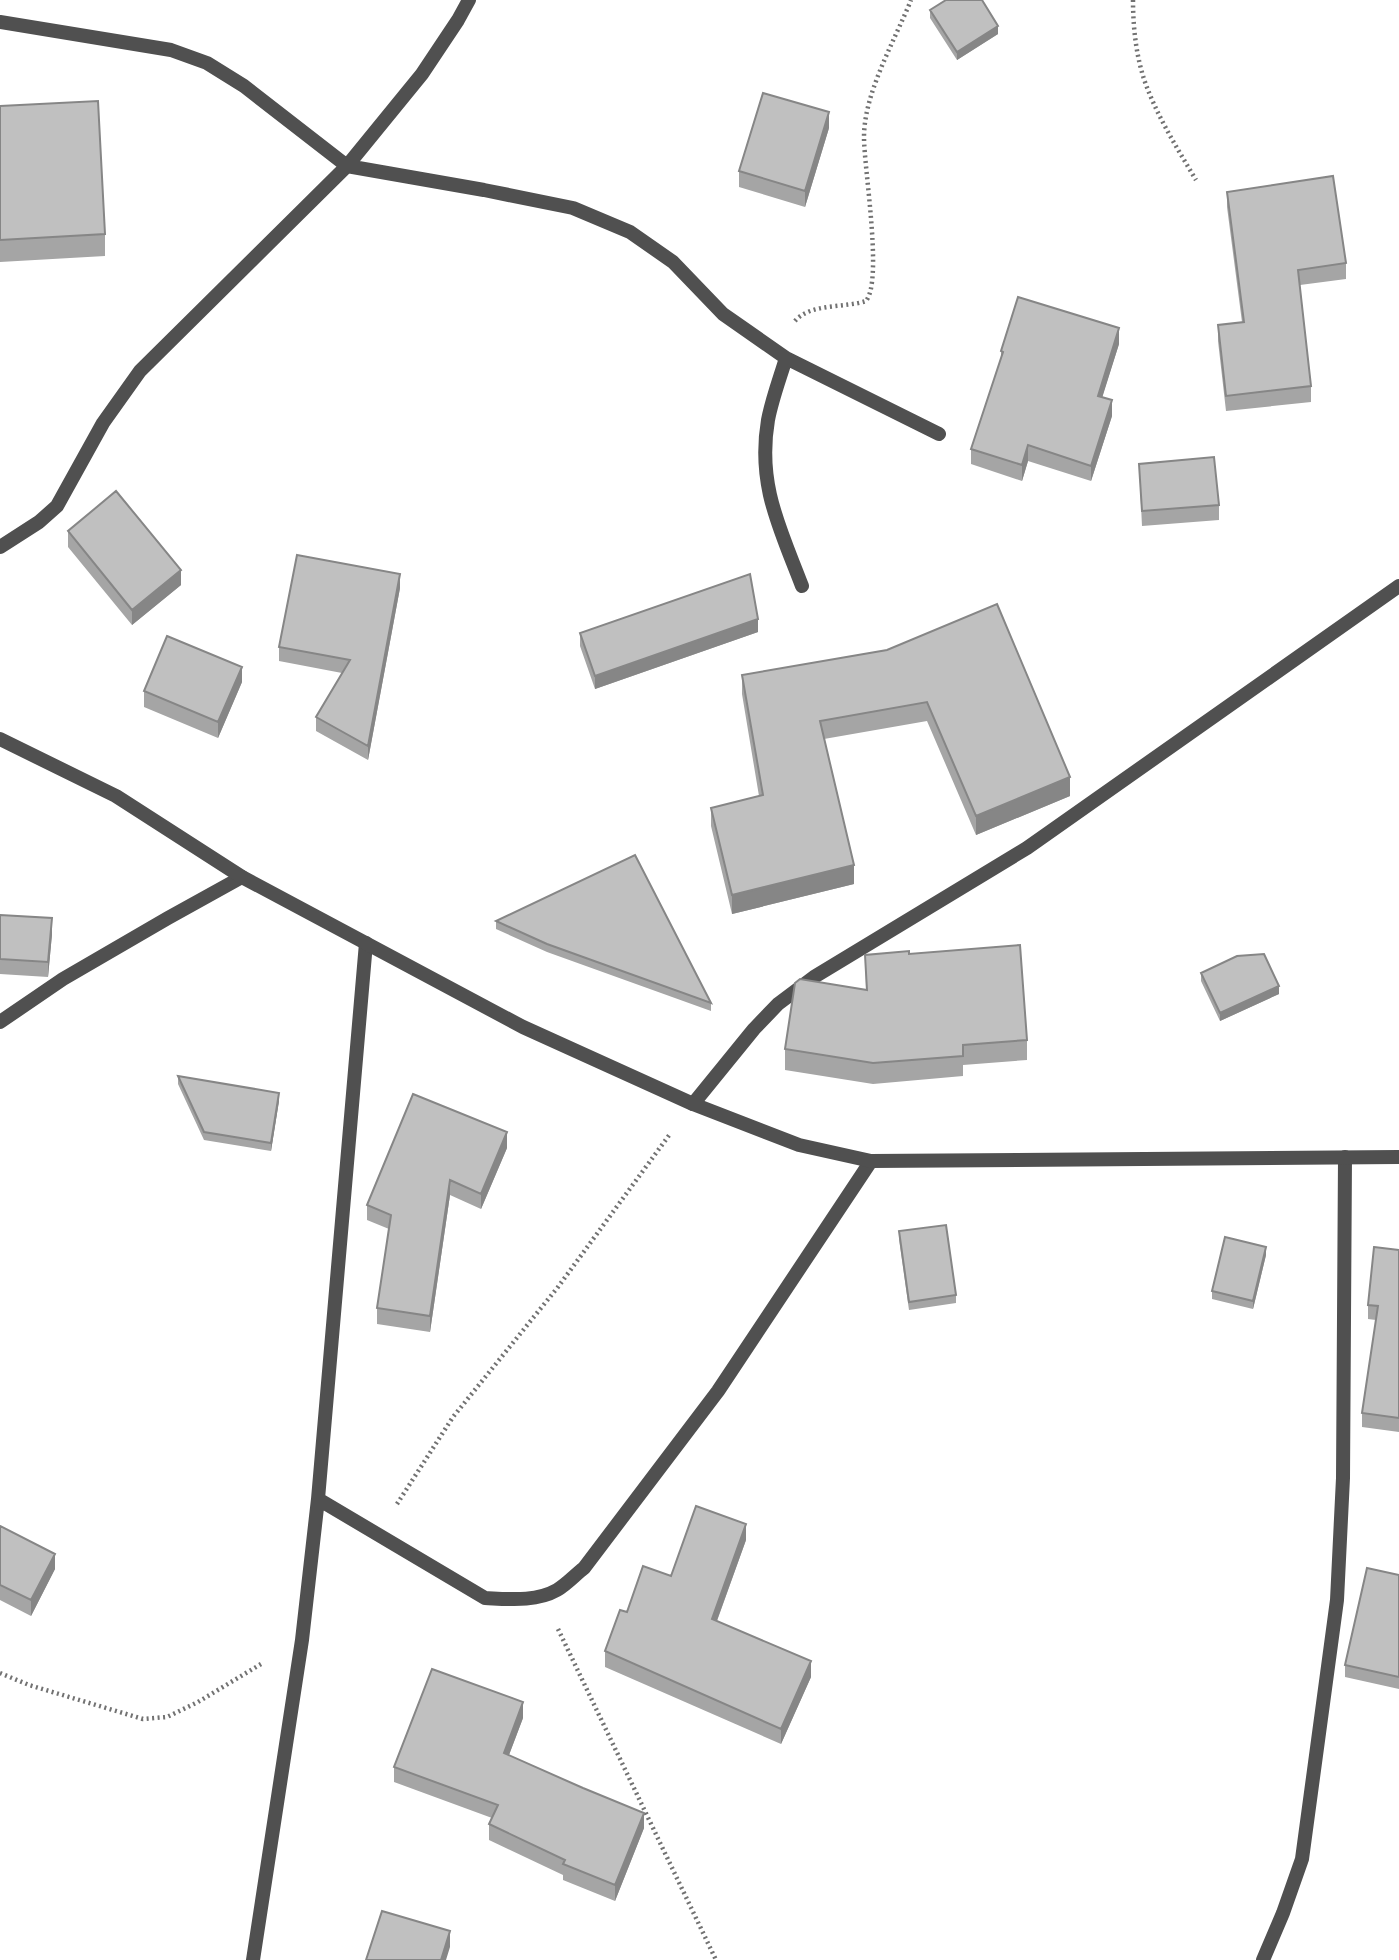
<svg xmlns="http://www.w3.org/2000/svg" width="1399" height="1960" viewBox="0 0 1399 1960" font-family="Helvetica,sans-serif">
	<rect width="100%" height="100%" fill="#fff"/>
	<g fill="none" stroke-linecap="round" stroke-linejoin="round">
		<path stroke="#727272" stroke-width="4.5" stroke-dasharray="2 3.5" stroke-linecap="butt" d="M1133 0C1133 27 1136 56 1145 82 1157 116 1177 148 1196 180
			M795 321C810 303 846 308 866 301 883 280 864 169 864 137 864 93 895 40 911 0
			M397 1504 453 1417 558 1287 670 1134
			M558 1629 716 1960
			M0 1673 29 1685 143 1719 167 1717 198 1702 261 1664"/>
		<path stroke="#505050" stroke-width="14" d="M0 22 171 50 207 63 244 86 347 166 484 190 573 208 630 232 673 262 723 314 786 358 939 434
			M786 358C780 378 772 399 768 420 757 485 780 528 802 586
			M0 547 39 522 57 506 103 423 140 371 347 166 422 74 458 20 469 0
			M0 1022 63 979 168 918 242 877
			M693 1104 754 1029 778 1004 814 977 1027 848 1399 586
			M318 1499 485 1598C509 1599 536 1602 557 1590 567 1584 575 1575 584 1568L718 1391 871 1161
			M253 1960 302 1640 318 1499 366 943
			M1263 1960 1283 1913 1302 1859 1337 1600 1343 1478 1345 1157"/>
		<path stroke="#505050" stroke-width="14" d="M0 739 116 796 242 877 523 1027 693 1104 799 1145 871 1161 1399 1157"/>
	</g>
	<path fill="#a5a5a5" d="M930 10 998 34 957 60 930 18Z
		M0 106 105 234V256L0 262Z
		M829 128 805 207 739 187V171Z
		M1227 192 1346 263V279L1300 285 1311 386V402L1226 411 1218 341V325L1242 322 1227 207Z
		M1119 344 1102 397 1112 416 1091 481 1028 461 1022 481 971 464V449L1001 359V351Z
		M1139 464 1219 505V520L1142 526Z
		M68 531 181 585 132 625 68 547Z
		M400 588 368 760 316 731V717L342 673 279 661V647Z
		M758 632 595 689 580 646V633Z
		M887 650 1070 796 976 835 927 721 824 739 854 884 732 914 711 826V808L759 796 742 694V675Z
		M242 682 218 738 144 707V691Z
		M0 915 52 934 48 977 0 974Z
		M496 921 711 1003V1011L547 952 496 929Z
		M909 954 1027 1040V1060L963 1065V1076L873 1084 785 1070V1049L866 989 865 955Z
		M1201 973 1279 994 1220 1021 1201 981Z
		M178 1076 279 1101 271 1151 204 1140 178 1084Z
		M507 1148 481 1209 450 1195 430 1332 377 1324V1308L389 1229 367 1220V1205Z
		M899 1231 956 1295V1303L909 1310 899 1239Z
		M1399 1250V1432L1362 1427V1413L1376 1320 1368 1319V1305Z
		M1266 1255 1253 1309 1212 1299V1291Z
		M0 1526 55 1569 31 1616 0 1600Z
		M746 1540 717 1621 811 1677 781 1744 605 1667V1651L627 1612 671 1576Z
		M1399 1575V1689L1345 1677V1665Z
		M523 1718 509 1755 644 1828 615 1901 563 1880V1875L489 1840V1824L492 1818 394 1782V1767Z"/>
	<path fill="#868686" d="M998 26V34L957 60V52Z
		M829 112V128L805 207V191Z
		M1119 328V344L1098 411V396Z
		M1112 400V416L1091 481V466Z
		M1028 445V461L1022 481V465Z
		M181 570V585L132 625V610Z
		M400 574V588L368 760V746Z
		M758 619V632L595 689V676Z
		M242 667V682L218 738V722Z
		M1070 777V796L976 835V816Z
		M854 865V884L732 914V895Z
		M52 918V934L48 977V962Z
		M1279 986V994L1220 1021V1013Z
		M279 1093V1101L271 1151V1143Z
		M507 1132V1148L481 1209V1194Z
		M450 1180V1195L430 1332V1316Z
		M1266 1247V1255L1253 1309V1301Z
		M746 1524V1540L712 1634V1619Z
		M55 1554V1569L31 1616V1600Z
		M811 1661V1677L781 1744V1729Z
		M523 1702V1718L504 1768V1753Z
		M644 1813V1828L615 1901V1885Z
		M450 1931V1947L446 1960H441Z"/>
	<path fill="#c0c0c0" stroke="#868686" stroke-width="2" d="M946 0H982L998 26 957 52 930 10Z
		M763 93 829 112 805 191 739 171Z
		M98 101 105 234 0 240V106Z
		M1333 176 1346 263 1298 270 1311 386 1226 396 1218 325 1244 322 1227 192Z
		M1018 297 1119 328 1098 396 1112 400 1091 466 1028 445 1022 465 971 449 1003 352 1001 351Z
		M1214 457 1219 505 1142 511 1139 464Z
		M116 491 181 570 132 610 68 531Z
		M297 555 400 574 368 746 316 717 350 660 279 647Z
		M750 574 758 619 595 676 580 633Z
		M997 604 1070 777 976 816 927 702 820 721 854 865 732 895 711 808 763 795 742 675 887 650Z
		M167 636 242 667 218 722 144 691Z
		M635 855 711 1003 547 944 496 921Z
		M0 915 52 918 48 962 0 959Z
		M1020 945 1027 1040 963 1045V1056L873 1063 785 1049 795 983 800 979 867 990 865 955 909 951V954Z
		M1264 954 1279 986 1220 1013 1201 973 1237 956Z
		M178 1076 279 1093 271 1143 204 1132Z
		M413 1094 507 1132 481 1194 450 1180 430 1316 377 1308 391 1215 367 1205Z
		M946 1225 956 1295 909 1302 899 1231Z
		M1225 1237 1266 1247 1253 1301 1212 1291Z
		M1374 1247 1399 1250V1418L1362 1413 1378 1306 1368 1305Z
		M696 1506 746 1524 712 1619 811 1661 781 1729 605 1651 620 1610 627 1612 643 1566 671 1576Z
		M0 1526 55 1554 31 1600 0 1585Z
		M1367 1568 1399 1575V1677L1345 1665Z
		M432 1669 523 1702 504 1753 583 1788 644 1813 615 1885 563 1864 565 1860 489 1824 498 1805 394 1767Z
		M382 1911 450 1931 441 1960H366Z"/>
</svg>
